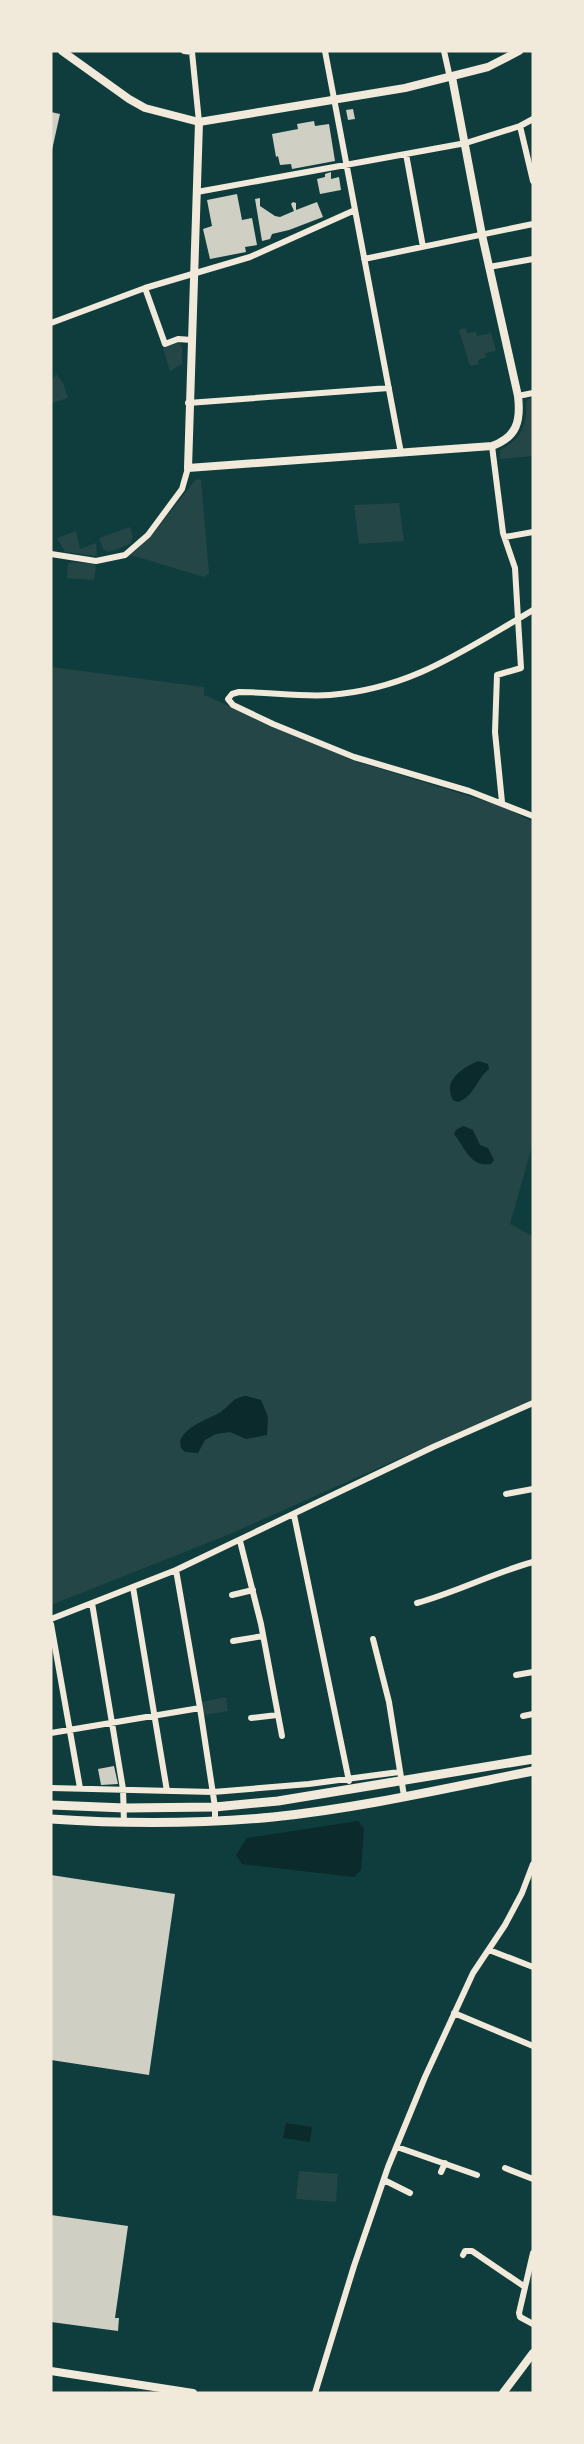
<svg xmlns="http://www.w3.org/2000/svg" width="584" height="2444" viewBox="0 0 584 2444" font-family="'Alegreya Sans',sans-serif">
	<rect width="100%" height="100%" fill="#0f3d3e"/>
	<path fill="#244646" d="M466 328 467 333 476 332 477 336 491 333 496 351 485 353 486 357 478 360 479 364 470 366 459 330Z
		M179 343 182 346V364L170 371 163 348Z
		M56 374 63 383 68 398 52 403 51 382Z
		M533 398V456L500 459V450C515 443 525 431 526 414 527 408 525 405 528 399Z
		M196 479 201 480 209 573 204 577 131 555 153 534Z
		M399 503 404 541 359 544 354 505Z
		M130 527 133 537 130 544 109 552 103 549 99 538Z
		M76 531 80 549 96 543 97 555 94 556 65 552 57 538Z
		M71 562 94 564 96 567 94 580 67 578 68 564Z
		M51 667 204 687V695L351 760 501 806 533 822V1143L510 1224 533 1236V1399L230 1534 51 1605Z
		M226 1697 228 1711 204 1715 202 1702Z
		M299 2171 338 2174 336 2202 296 2199Z"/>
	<path fill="#0a2a2b" d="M478 1061 488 1064 489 1069C476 1079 475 1096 458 1102L453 1100C442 1080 463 1068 478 1061Z
		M463 1126 473 1130 480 1145 488 1148 494 1160 491 1164C470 1168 465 1147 454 1134L456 1130Z
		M246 1396 261 1400 268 1417 267 1435 246 1439 230 1432 216 1434 205 1440 198 1453 185 1452 181 1448 180 1441C187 1424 209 1420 222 1411 231 1404 234 1397 246 1396Z
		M358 1821 364 1829 361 1870 354 1877 242 1864 236 1855 247 1838Z
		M286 2123 312 2127 310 2142 283 2138Z"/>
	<path fill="#cfcfc3" d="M353 109 355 119 348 120 346 110Z
		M51 112 60 114 52 150H51Z
		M314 121 315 126 329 124 335 161 292 169 291 164 280 165 278 156 276 157 272 134 298 129 297 124Z
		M331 172V179L339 177 341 190 320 194 317 179 325 177V174Z
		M237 194 242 220 252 218 257 245 245 247 246 252 210 259 203 229 212 226 207 200Z
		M260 198V206L275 216 280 217 294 211 291 204 293 202 296 203V210L317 202 323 217 289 230 272 234 270 239 262 241 255 199Z
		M114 1766 118 1784 101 1785 98 1769Z
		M51 1875 175 1894 149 2075 51 2060Z
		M51 2215 128 2226 115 2318H119L118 2331 51 2322Z"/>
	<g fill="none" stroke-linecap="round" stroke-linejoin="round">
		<path stroke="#f1e9da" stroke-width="6" d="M184 51 192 52 199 122
			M325 51 401 453
			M444 51 450 78
			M520 126 533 181
			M406 154 423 247
			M197 192 466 143 520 126 533 119
			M364 259 533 224
			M489 267 533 259
			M145 288 165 344 178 339 192 340
			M51 323 145 288 250 257 355 210
			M518 396 533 393
			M188 403 389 388
			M492 446 503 533 515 568 518 619C455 656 406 689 330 695 300 697 269 692 239 692L232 694 228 699 233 705 273 724 354 757 469 791 533 816
			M505 537 533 532
			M51 554 96 561 125 555 148 535 182 489 188 468
			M502 802 495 732 497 675 521 668 518 619 533 610
			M506 1494 533 1489
			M294 1515 349 1781
			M240 1541 261 1624 282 1736
			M133 1587 167 1791
			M232 1595 253 1590
			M92 1603 123 1789 124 1823
			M417 1603C457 1592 493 1573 533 1562
			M51 1619 176 1570 433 1447 533 1403
			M51 1624 80 1788
			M373 1639 389 1702 404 1796
			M233 1641 263 1636
			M516 1675 533 1672
			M200 1708 215 1807V1821
			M523 1716 533 1714
			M251 1718 277 1715
			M51 1733 200 1708 176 1570
			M51 1788 213 1792 309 1784 399 1772
			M489 1950 533 1967
			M454 2013 533 2046
			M397 2147 477 2175
			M505 2168 533 2179
			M441 2172 445 2163
			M384 2180 410 2193
			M533 2253 519 2313 520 2317 533 2324
			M463 2255 465 2251H472L525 2287
			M315 2393 354 2266 388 2167 425 2077 473 1973 505 1925 522 1893 533 1864"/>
		<path stroke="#f1e9da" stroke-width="8" d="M62 51 129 99 145 108 199 122 405 88 488 67 519 51
			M199 122 188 468 492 446C517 437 521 421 518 396L482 235 452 77
			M51 2371 193 2393
			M503 2393 533 2353"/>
		<path stroke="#f1e9da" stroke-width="9" d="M51 1805 125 1808 215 1807 278 1801 533 1759
			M51 1819C125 1824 199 1824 273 1817 361 1808 447 1788 533 1771"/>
	</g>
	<rect width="584" height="2444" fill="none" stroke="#f1e9da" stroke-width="105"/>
</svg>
